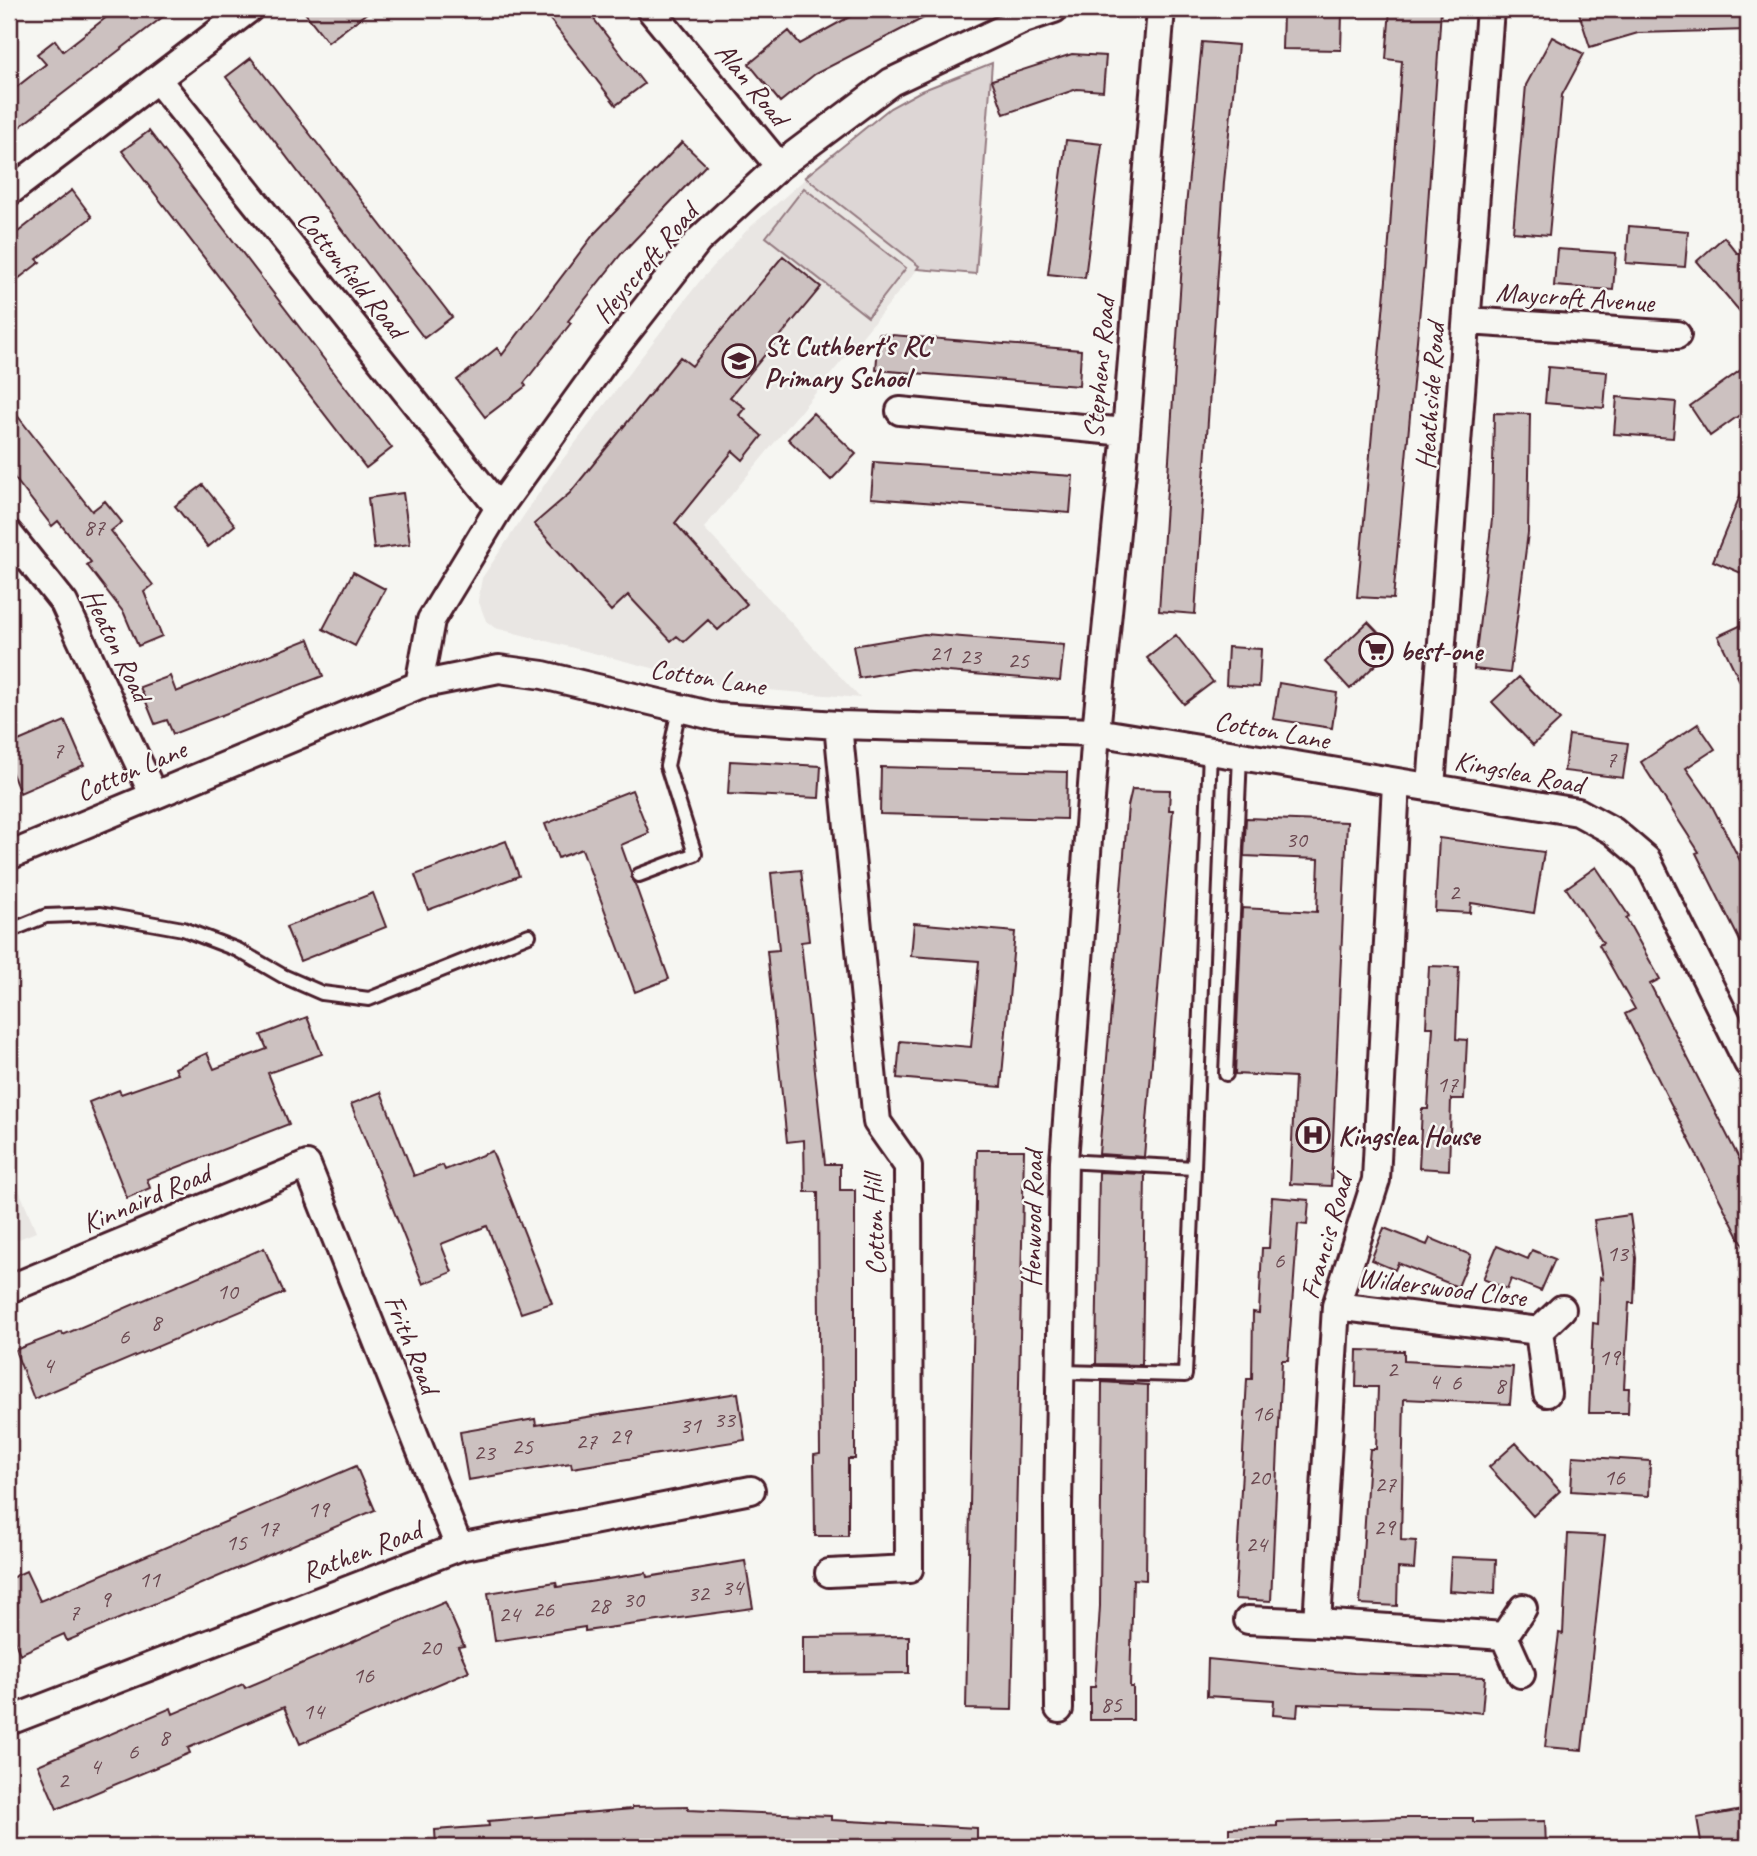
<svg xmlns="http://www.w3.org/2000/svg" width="1757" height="1856" viewBox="0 0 1757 1856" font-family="Caveat,sans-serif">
	<rect width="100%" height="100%" fill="#f6f6f2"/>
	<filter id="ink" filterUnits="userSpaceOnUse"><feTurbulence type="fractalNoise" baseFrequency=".0143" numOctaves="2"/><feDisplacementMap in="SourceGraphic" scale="14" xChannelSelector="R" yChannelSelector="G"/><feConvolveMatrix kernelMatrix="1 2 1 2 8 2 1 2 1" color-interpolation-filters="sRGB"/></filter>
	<g filter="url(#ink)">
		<path fill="#e9e6e3" d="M992 63 976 274 917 270 704 528 860 698 723 686 495 628 486 621 478 600 482 578 553 472 699 282 748 229 862 129 921 91Z
			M9 1165 36 1232 9 1243Z"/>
		<path fill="#ddd6d5" stroke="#947a80" stroke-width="2" d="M992 63 976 274 917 269 919 266 805 177 890 108 921 91Z
			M804 188 906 268 868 317 766 237Z"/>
		<path fill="#ccc1c0" stroke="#4a1f2b" stroke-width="2" d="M117 9H173L9 135V93L46 64 37 54 55 40 63 51Z
			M302 9H372L328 42Z
			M542 9H586L644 84 616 105Z
			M847 9H941L815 74 780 102 749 64 789 31 800 44 851 16Z
			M1390 9H1441L1424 265 1393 599 1357 597 1387 269 1402 61 1386 59Z
			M1592 9H1748V30L1638 33 1590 47 1579 13Z
			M1283 13 1342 14 1341 50 1282 49Z
			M1552 37 1584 54 1562 95 1549 235 1513 232 1526 85Z
			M1202 42 1238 45 1224 182 1195 614 1159 611 1185 217Z
			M1072 54 1106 56 1103 91 1077 89 1004 114 992 80Z
			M251 58 452 317 424 338 226 77Z
			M149 131 392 448 366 468 122 151Z
			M1066 140 1102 144 1085 278 1048 274Z
			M682 142 706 165 622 253 568 321 571 323 524 383 526 386 485 417 457 380 497 348 502 355 594 234Z
			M72 190 92 217 37 259 40 262 9 286V239Z
			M1629 226 1688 231 1685 267 1626 263Z
			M1724 237 1737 253H1748V321L1697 261Z
			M1557 249 1616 253 1613 290 1554 286Z
			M783 256 821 287 730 397 745 408 739 415 762 436 743 460 733 451 675 523 747 604 718 630 708 620 684 642 677 636 671 641 628 595 611 611 534 524 570 493 680 357 692 366Z
			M879 334 1081 350 1079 386 876 370Z
			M1748 365V409L1710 436 1690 406Z
			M1548 367 1607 372 1604 408 1545 403Z
			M1617 397 1676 402 1673 438 1614 434Z
			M9 405 92 511 105 501 122 522 111 531 153 585 144 592 162 636 138 646 124 613 87 565 91 562 58 521 52 526 9 471Z
			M813 413 856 454 831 480 788 439Z
			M1494 413 1530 414 1528 533 1510 673 1474 669 1492 519Z
			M874 462 1073 476 1070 513 871 498Z
			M1747 479H1748V576L1713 561Z
			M203 485 235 525 208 547 175 506Z
			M403 493 410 544 374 549 368 498Z
			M353 572 385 589 355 646 323 629Z
			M1368 622 1393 648 1350 689 1325 662Z
			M1748 622V698L1718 636Z
			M924 634 1064 645 1060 681 911 669 859 678 853 646Z
			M1176 635 1213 682 1184 704 1147 658Z
			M309 639 323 676 173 734 167 720 155 724 140 687 170 676 176 692Z
			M1228 647 1261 649 1259 687 1226 685Z
			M1519 677 1560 720 1533 745 1492 702Z
			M1279 683 1337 693 1332 728 1273 719Z
			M65 721 84 765 20 793 9 766V745Z
			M1698 724 1715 749 1686 768 1711 804 1748 876V957L1696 853 1699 852 1641 762Z
			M1569 735 1628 743 1623 778 1564 771Z
			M730 761 821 766 819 798 728 794Z
			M881 767 1067 772 1066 819 880 814Z
			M1132 789 1170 790 1169 810H1173L1144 1157 1099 1154 1128 806Z
			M632 790 649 833 621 845 669 979 635 992 582 849 558 858 545 824Z
			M1246 818 1347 822 1331 1186 1290 1184 1295 1077 1235 1074 1242 908 1317 912 1319 859 1244 856Z
			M1439 838 1544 852 1534 913 1471 903 1470 913 1435 911Z
			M506 841 519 876 428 910 415 875Z
			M1596 867 1629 916 1626 918 1660 979 1650 984 1748 1176V1255L1625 1014 1635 1009 1599 945 1603 943 1566 888Z
			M801 870 809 941 801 942 825 1164H840V1190H855V1459H848V1536H815L814 1455 820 1454 818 1192H805L804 1140 787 1142 767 951 779 950 771 873Z
			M373 893 386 927 300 961 286 927Z
			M914 923 1015 932 1001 1087 897 1078 900 1041 971 1047 979 961 911 956Z
			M1429 966 1459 967 1456 1039 1467 1040 1464 1099H1451L1449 1170 1419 1168 1422 1109H1428L1433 1027H1426Z
			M307 1017 322 1054 268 1073 289 1124 147 1179 150 1188 127 1198 89 1102 119 1090 121 1094 178 1074 175 1068 207 1053 214 1069 267 1049 261 1035Z
			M381 1092 414 1176 443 1165 445 1170 492 1151 552 1303 521 1313 487 1226 441 1244 452 1272 423 1284 351 1104Z
			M977 1150H1024L1012 1710 966 1709Z
			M1099 1172 1145 1174 1142 1365 1096 1364Z
			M1272 1197 1309 1200 1307 1225 1298 1224 1288 1360H1282L1271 1601 1235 1599 1247 1379H1252L1253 1312 1259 1313 1262 1248H1269Z
			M1630 1215 1636 1258 1634 1303H1629L1624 1388H1629L1628 1413H1589L1593 1323 1598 1324 1600 1277 1603 1279 1594 1220Z
			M1384 1228 1427 1245 1430 1238 1471 1255 1458 1287 1398 1263 1395 1270 1371 1260Z
			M1497 1246 1528 1259 1532 1250 1555 1259 1541 1291 1511 1279 1507 1289 1483 1279Z
			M264 1248 284 1293 34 1399 15 1350 62 1332 63 1335Z
			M1357 1350 1404 1351V1361L1513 1367 1510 1404 1404 1399 1401 1540 1416 1541 1414 1569 1398 1568 1397 1606 1360 1604 1368 1472 1370 1449H1376L1378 1387H1356Z
			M1102 1382 1148 1385 1146 1580 1133 1579 1130 1687H1133V1720H1090V1687H1095L1100 1606Z
			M738 1393 745 1440 572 1468 571 1463 468 1480 460 1432 535 1419 536 1425Z
			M1516 1443 1560 1491 1533 1516 1489 1467Z
			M1573 1456 1650 1461 1649 1496 1571 1491Z
			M356 1466 375 1510 67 1641 64 1634 20 1654 9 1628V1579L26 1571 40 1601Z
			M1568 1534 1605 1536 1582 1750 1545 1747 1559 1633 1563 1634Z
			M1451 1557 1496 1559 1495 1594 1449 1591Z
			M745 1561 753 1608 585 1631V1627L495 1641 488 1593 556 1582 557 1587 646 1573 647 1577Z
			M445 1602 464 1646 458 1647 469 1671 300 1744 284 1707 188 1748 190 1753 57 1809 38 1765 171 1708 173 1714 243 1684 245 1688Z
			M909 1636V1673L803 1674V1637Z
			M1208 1659 1354 1673 1485 1677 1482 1713 1437 1708 1298 1704 1297 1717 1273 1715 1274 1700 1207 1696Z
			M688 1806V1810L831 1816V1820L977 1828V1847H436L435 1830 489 1826 488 1821 632 1809V1807Z
			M1748 1809V1847H1702L1697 1818Z
			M1403 1818H1473V1822L1545 1821 1546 1847H1229V1828L1277 1826V1822Z"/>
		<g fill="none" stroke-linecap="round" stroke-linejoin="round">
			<defs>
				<path id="lane" d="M639 875 695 854 667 766 679 709
					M9 931 46 916 100 914 183 929 238 950 283 976 322 993 369 999 529 935
					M1226 1074 1240 756
					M1194 1168 1210 751
					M1061 1372 1185 1375 1194 1168 1064 1161"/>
				<path id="street" d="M650 9 779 166
					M157 79 499 508
					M9 192 249 9
					M1468 321 1677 335
					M900 411 1126 432
					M9 534 64 603 153 794
					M419 685 431 620 499 508 609 355 698 241 779 166 891 82 1024 19 1054 9
					M1396 783 1376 1180 1336 1306 1317 1623 1504 1636 1523 1608
					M1431 787 1490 9
					M9 856 419 685 499 669 543 675 717 717 838 725 1096 732 1578 812 1613 831 1647 860 1748 1063
					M9 1289 307 1165 459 1547
					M1336 1306 1539 1331
					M1547 1393 1539 1331 1562 1309
					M829 1573 909 1569 908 1166 877 1122 838 725
					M1248 1620 1317 1623
					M1504 1636 1521 1674
					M1059 1709 1058 1508 1064 1161 1096 732 1126 432 1161 9
					M9 1721 459 1547 751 1490"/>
			</defs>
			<use href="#lane" stroke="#4a1f2b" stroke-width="18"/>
			<use href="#street" stroke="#4a1f2b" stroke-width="32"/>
			<use href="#lane" stroke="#f6f6f2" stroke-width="12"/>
			<use href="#street" stroke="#f6f6f2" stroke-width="26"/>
		</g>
	</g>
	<defs>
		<symbol id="school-ring" viewBox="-11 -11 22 22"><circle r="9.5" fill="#f6f6f2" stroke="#4a1f2b" stroke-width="1.5"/><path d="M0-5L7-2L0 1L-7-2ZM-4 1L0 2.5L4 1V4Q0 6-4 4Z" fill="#4a1f2b"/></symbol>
		<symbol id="supermarket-ring" viewBox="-11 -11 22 22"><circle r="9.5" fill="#f6f6f2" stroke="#4a1f2b" stroke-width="1.5"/><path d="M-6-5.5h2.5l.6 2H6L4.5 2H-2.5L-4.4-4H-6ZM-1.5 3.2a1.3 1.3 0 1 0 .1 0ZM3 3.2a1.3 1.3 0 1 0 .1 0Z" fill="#4a1f2b"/></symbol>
		<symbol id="hospital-ring" viewBox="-11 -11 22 22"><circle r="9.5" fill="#f6f6f2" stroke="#4a1f2b" stroke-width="1.5"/><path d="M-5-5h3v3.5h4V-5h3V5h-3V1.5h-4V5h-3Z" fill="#4a1f2b"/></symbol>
	</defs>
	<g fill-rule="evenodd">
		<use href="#school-ring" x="720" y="342" width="38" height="38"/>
		<use href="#supermarket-ring" x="1357" y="631" width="38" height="38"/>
		<use href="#hospital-ring" x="1294" y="1116" width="38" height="38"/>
	</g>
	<g text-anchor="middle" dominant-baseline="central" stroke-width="5" stroke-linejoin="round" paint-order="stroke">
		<g font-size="24" fill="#6a4850">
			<text x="94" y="527">87</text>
			<text x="940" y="653">21</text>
			<text x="970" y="656">23</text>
			<text x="1018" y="660">25</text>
			<text x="58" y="750">7</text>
			<text x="1611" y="759">7</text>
			<text x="1296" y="839">30</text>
			<text x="1454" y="892">2</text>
			<text x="1447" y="1084">17</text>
			<text x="1617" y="1253">13</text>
			<text x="1279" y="1260">6</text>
			<text x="227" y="1291">10</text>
			<text x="156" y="1322">8</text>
			<text x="124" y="1336">6</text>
			<text x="1609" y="1357">19</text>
			<text x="48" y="1365">4</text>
			<text x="1392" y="1369">2</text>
			<text x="1434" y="1381">4</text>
			<text x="1456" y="1382">6</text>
			<text x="1500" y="1385">8</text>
			<text x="1262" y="1413">16</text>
			<text x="724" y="1419">33</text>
			<text x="690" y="1425">31</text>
			<text x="620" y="1436">29</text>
			<text x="586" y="1441">27</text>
			<text x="522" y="1446">25</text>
			<text x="484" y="1452">23</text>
			<text x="1259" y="1477">20</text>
			<text x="1614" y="1477">16</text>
			<text x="1385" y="1484">27</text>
			<text x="318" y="1509">19</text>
			<text x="1384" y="1527">29</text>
			<text x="268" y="1528">17</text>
			<text x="236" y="1542">15</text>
			<text x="1256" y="1544">24</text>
			<text x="149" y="1579">11</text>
			<text x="732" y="1587">34</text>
			<text x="698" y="1593">32</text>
			<text x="105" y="1599">9</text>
			<text x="633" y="1599">30</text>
			<text x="599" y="1605">28</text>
			<text x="543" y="1609">26</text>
			<text x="74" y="1612">7</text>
			<text x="509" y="1614">24</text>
			<text x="430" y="1647">20</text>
			<text x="363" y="1675">16</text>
			<text x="1111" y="1704">85</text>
			<text x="313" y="1711">14</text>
			<text x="164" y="1737">8</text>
			<text x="133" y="1751">6</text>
			<text x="95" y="1766">4</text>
			<text x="63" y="1780">2</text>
		</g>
		<g font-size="28" fill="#4a1f2b" stroke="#f6f6f2">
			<text transform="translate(752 84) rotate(51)">Alan Road</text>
			<text transform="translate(645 263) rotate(-50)">Heyscroft Road</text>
			<text transform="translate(352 274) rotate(51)">Cottonfield Road</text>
			<text transform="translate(1575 297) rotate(4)">Maycroft Avenue</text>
			<text transform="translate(1099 368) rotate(-85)">Stephens Road</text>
			<text transform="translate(1430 396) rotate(-86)">Heathside Road</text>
			<text transform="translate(117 645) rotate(64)">Heaton Road</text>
			<text transform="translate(708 677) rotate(9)">Cotton Lane</text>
			<text transform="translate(1272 730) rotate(10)">Cotton Lane</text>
			<text transform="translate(131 770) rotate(-23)">Cotton Lane</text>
			<text transform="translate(1519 772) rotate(11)">Kingslea Road</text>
			<text transform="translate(146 1198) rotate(-23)">Kinnaird Road</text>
			<text transform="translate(1032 1219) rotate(-89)">Henwood Road</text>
			<text transform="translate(874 1225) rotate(-92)">Cotton Hill</text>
			<text transform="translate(1326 1237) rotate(-74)">Francis Road</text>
			<text transform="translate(1442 1287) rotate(7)">Wilderswood Close</text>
			<text transform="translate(412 1344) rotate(68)">Frith Road</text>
			<text transform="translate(361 1551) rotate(-21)">Rathen Road</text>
		</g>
		<g font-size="28" font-weight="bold" fill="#4a1f2b" stroke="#f6f6f2" text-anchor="start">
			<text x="764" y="345">St Cuthbert's RC<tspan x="764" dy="32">Primary School</tspan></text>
			<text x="1400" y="650">best-one</text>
			<text x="1338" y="1135">Kingslea House</text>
		</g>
	</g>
	<rect width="1757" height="1856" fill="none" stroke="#f6f6f2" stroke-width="35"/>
	<rect x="18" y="18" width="1722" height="1821" fill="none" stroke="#4a1f2b" stroke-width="2.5" filter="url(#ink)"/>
</svg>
